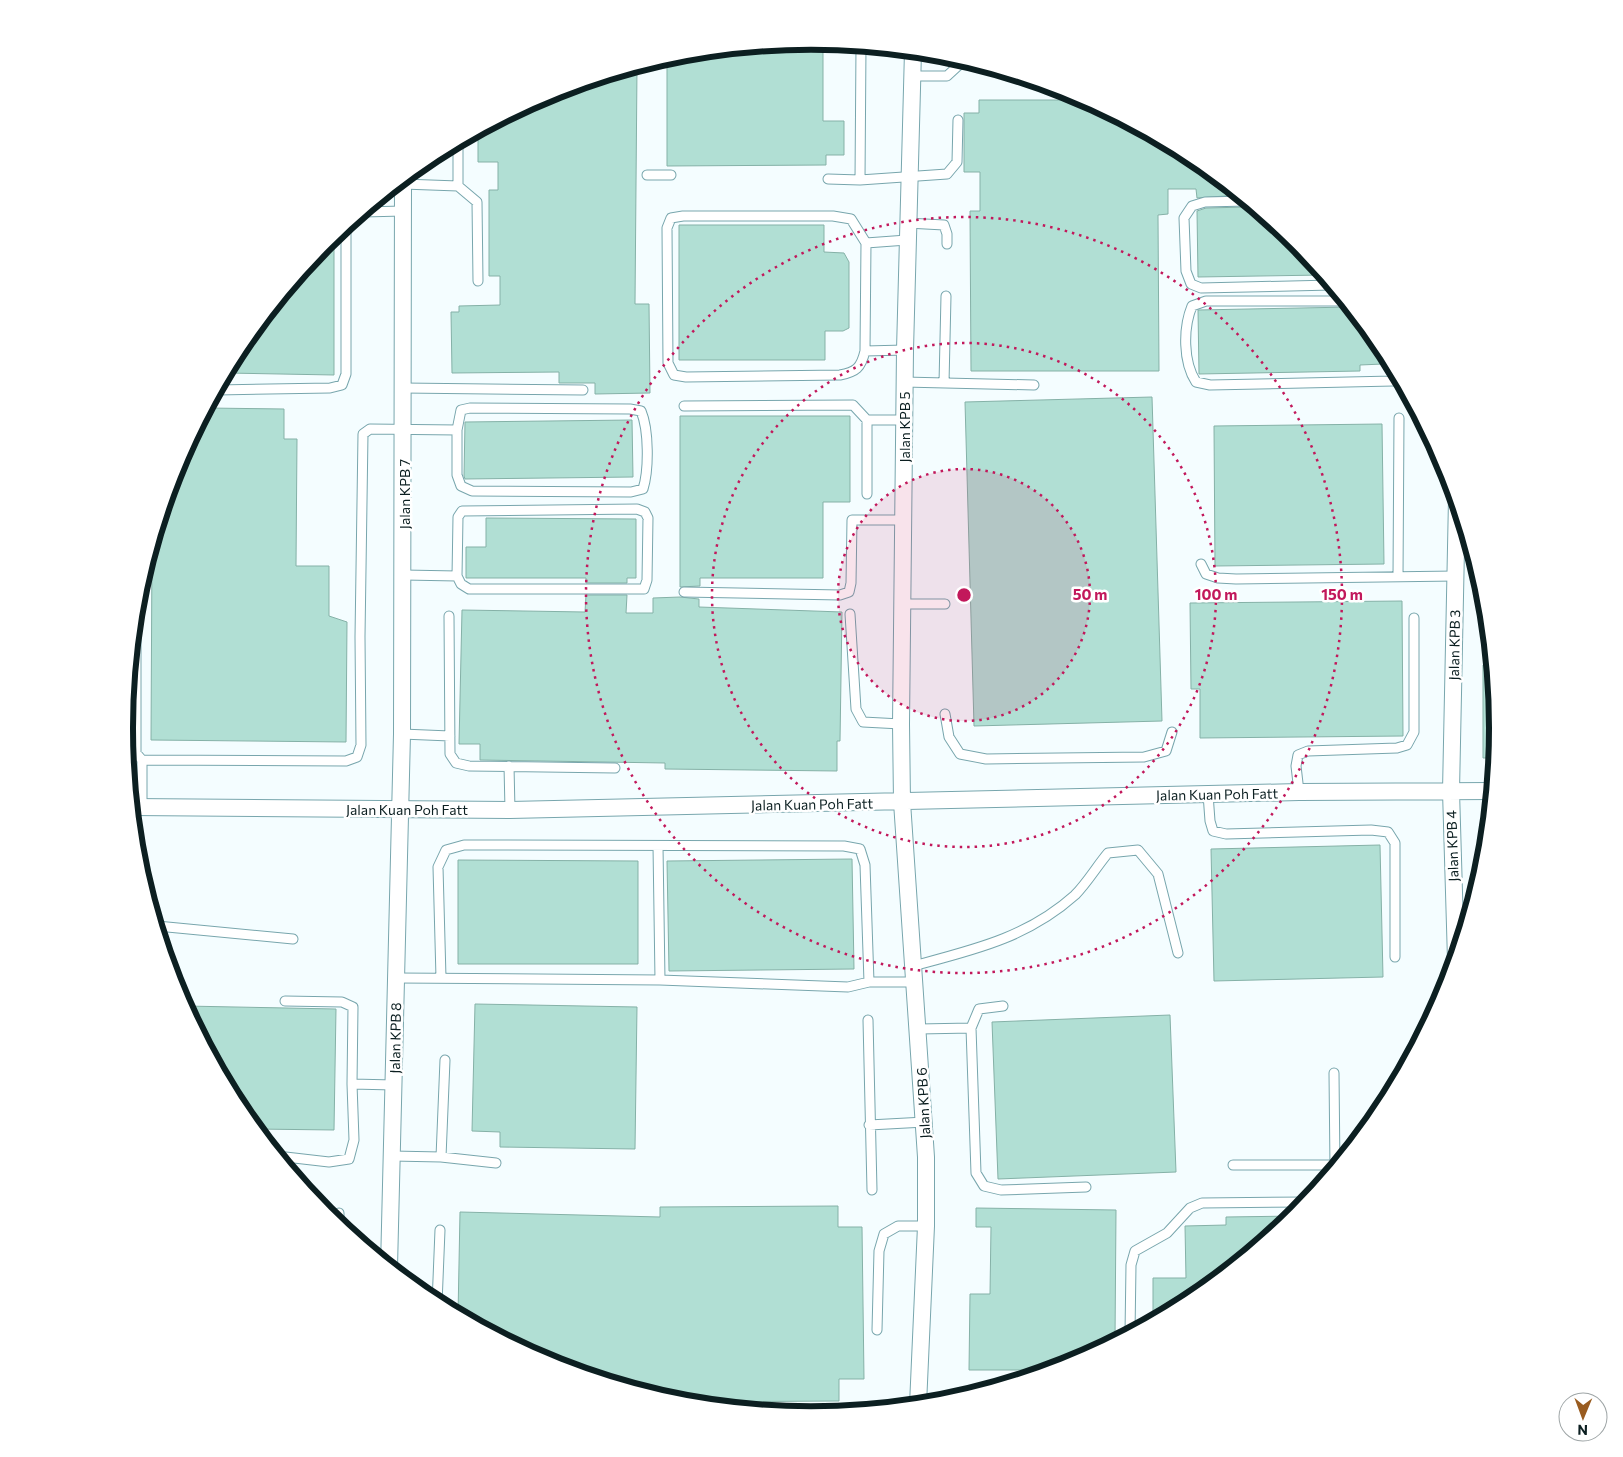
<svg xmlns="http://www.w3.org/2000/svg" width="1623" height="1457" viewBox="0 0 1623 1457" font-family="Commissioner,sans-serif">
	<rect width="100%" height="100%" fill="#f4fdff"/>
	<path fill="#b1dfd4" stroke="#85b1a7" d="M812 41 823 42V121H844V155H826V165L667 166V58L678 54Z
		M637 67 635 304H649L650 393 595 394V383H559V372L452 373 451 312H459V306L500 305V276H489V190H498V162H478V131L549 93Z
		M979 100H1087L1194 157 1239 195 1197 198 1196 189H1168V214L1158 215 1159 371H971L970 211H980V172H964V113H979Z
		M1252 205 1298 243 1324 275 1198 277 1197 211 1206 208 1247 207Z
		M679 225H824V252L844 253 849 262V328L843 331H825V360H679Z
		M334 236V375L226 373 240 346 326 242Z
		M1351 307 1382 346 1383 364 1360 365V371L1199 374 1198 310Z
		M1152 397 1162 721 974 726 965 402Z
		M207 408 284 409V439H297L296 566H329V616L347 622 346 742 151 740 152 545 177 465Z
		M680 416H850V502H823V578H700V586L680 587Z
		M632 420 633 477 465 479 464 476 465 422Z
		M1382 424 1384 564 1215 566 1214 426Z
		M486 518 636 519V578H627V583H586V578H466V547H486Z
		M586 595H627L626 613H653V598L680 597 699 599V607L842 612 840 741H837V771L665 769V763L480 760V744H459L462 610 585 612Z
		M1402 601 1403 736 1200 738V689H1191L1190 603Z
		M1492 664 1499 729 1496 758H1483V665Z
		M1380 845 1383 977 1214 981 1211 849Z
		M852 859 854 969 669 971 667 861Z
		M458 860 638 861V964H458Z
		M475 1004 637 1007 635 1149 500 1147V1132L472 1131Z
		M185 1006 336 1009 334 1130 255 1129 240 1110Z
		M1170 1015 1176 1172 998 1179 992 1022Z
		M838 1206V1227H862L864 1379H839V1401L677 1402 548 1363 458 1315 460 1212 660 1217V1207Z
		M976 1208 1116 1210 1115 1342 1074 1364 1024 1379 1025 1370H969L970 1294H990L991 1227H976Z
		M1296 1216 1193 1300 1153 1321V1278H1186L1185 1226 1226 1225V1217Z"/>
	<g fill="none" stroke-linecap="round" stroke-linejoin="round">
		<defs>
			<path id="lane" d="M912 76H947L960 64V59
				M458 142V186
				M647 175H671
				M828 179 860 180 947 174 957 162 958 120
				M860 180 861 46
				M403 184 458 186 477 202 478 281
				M1247 201 1205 202 1192 206 1184 218 1186 271 1191 284 1201 288 1332 285
				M363 212 403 211
				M907 223 944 225 947 234V244
				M866 243 907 240
				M1345 301H1206L1192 306C1183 328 1183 362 1196 382L1210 385 1393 381 1400 379
				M865 351 866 243 851 219 833 216H683L671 218 667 228 668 363 674 375 686 377 840 375C856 372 861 368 865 351L905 350
				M904 382 1034 385
				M944 383 946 296
				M403 388 583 390
				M217 390 330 388 342 385 346 374V226
				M684 406 853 405 867 420
				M867 494V420H904
				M1201 564 1206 574 1218 578 1236 579 1456 576
				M404 575 457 576 458 517 462 511 637 509 645 512 648 518 647 580 644 589H469L461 584 457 576
				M1398 577 1399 418
				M684 592 840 595 849 592 851 583 852 520H904
				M903 604H945
				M136 609V753L142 760 346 761 357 757 361 745 360 637 363 434 370 429 457 430 461 410 470 408 630 409 641 411C649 430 649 470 643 489L631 492 472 491 461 486 457 475V430
				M850 614 856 709 863 722 901 724
				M449 616 450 754 456 763 469 766 615 768
				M945 714 949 737 960 754 986 759 1144 757 1166 751 1172 732
				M402 734 450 736
				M142 760V807
				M509 766 510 810
				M1299 792 1296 766 1298 755 1308 751 1397 748 1407 745 1414 732V618
				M1208 794 1210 821 1213 831 1226 834 1371 830 1388 832 1395 843V957
				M658 846 660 980
				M157 926 293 939
				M913 966C973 950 1027 938 1075 895 1087 883 1097 866 1108 853L1138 850 1158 874 1178 953
				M397 978 660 980 848 987 869 982H915
				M441 978 438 867 446 850 464 845 844 846 860 849 865 865 869 982
				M285 1001 342 1002 353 1007 352 1084
				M868 1020 872 1190
				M971 1028 976 1173 984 1186 1001 1190 1086 1187
				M919 1029 971 1028 979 1009 1003 1006
				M1334 1073 1335 1169
				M869 1125 925 1122
				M277 1156 329 1162 349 1159 354 1140 352 1084 394 1085
				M392 1156 441 1157 496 1163
				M441 1157 445 1060
				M1233 1165H1335
				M339 1225V1213
				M437 1304 440 1230
				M877 1330 879 1251 884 1234 898 1226H926
				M1130 1334 1131 1265 1135 1251 1167 1233 1190 1208 1202 1203 1308 1202"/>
			<path id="street" d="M913 51 905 350 901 724 902 802 926 1157V1226L918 1405
				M132 807 510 810 1299 792 1493 791
				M1456 960 1451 791 1457 499
				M389 1267 402 734 403 179"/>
		</defs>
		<use href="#lane" stroke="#78a6ad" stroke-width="11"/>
		<use href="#street" stroke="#78a6ad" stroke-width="18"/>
		<use href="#lane" stroke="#fff" stroke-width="9"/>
		<use href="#street" stroke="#fff" stroke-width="16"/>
	</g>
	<circle cx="964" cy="595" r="126" fill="#c2185b" fill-opacity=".12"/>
	<g fill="none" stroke="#c2185b" stroke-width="2.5" stroke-dasharray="2.5 5">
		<circle cx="964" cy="595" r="126"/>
		<circle cx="964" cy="595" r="252"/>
		<circle cx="964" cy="595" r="378"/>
	</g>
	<g text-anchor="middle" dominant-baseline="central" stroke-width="5" stroke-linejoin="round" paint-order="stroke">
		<g font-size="14" fill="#0c1f21" stroke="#fff">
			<text transform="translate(904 427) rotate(-90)">Jalan KPB 5</text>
			<text transform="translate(404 494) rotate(-90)">Jalan KPB 7</text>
			<text transform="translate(1454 645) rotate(-89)">Jalan KPB 3</text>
			<text transform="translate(1217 794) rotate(-1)">Jalan Kuan Poh Fatt</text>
			<text transform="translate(812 804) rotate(-1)">Jalan Kuan Poh Fatt</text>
			<text x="407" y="809">Jalan Kuan Poh Fatt</text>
			<text transform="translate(1452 846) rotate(-92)">Jalan KPB 4</text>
			<text transform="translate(395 1038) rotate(-89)">Jalan KPB 8</text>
			<text transform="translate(923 1103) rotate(-93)">Jalan KPB 6</text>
		</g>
	</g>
	<path d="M0 0H1623V1457H0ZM133 728a678 678 0 1 1 1356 0a678 678 0 1 1-1356 0Z" fill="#fff" fill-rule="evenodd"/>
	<path fill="none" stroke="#0c1f21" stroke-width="6" d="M133 728a678 678 0 1 1 1356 0a678 678 0 1 1-1356 0Z"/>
	<circle cx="964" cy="595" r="8" fill="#c2185b" stroke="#fff" stroke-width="2.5"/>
	<g font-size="15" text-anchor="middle" font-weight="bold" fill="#c2185b" stroke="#fff" stroke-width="5" stroke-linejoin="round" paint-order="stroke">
		<text x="1090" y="600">50 m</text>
		<text x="1216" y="600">100 m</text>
		<text x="1342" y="600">150 m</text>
	</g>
	<g transform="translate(1583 1417) rotate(181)"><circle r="24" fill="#ffffff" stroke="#9ea5a6"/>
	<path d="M0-4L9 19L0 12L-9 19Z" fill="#995c20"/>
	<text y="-8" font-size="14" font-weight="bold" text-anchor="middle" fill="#0c1f21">N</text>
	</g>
</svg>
